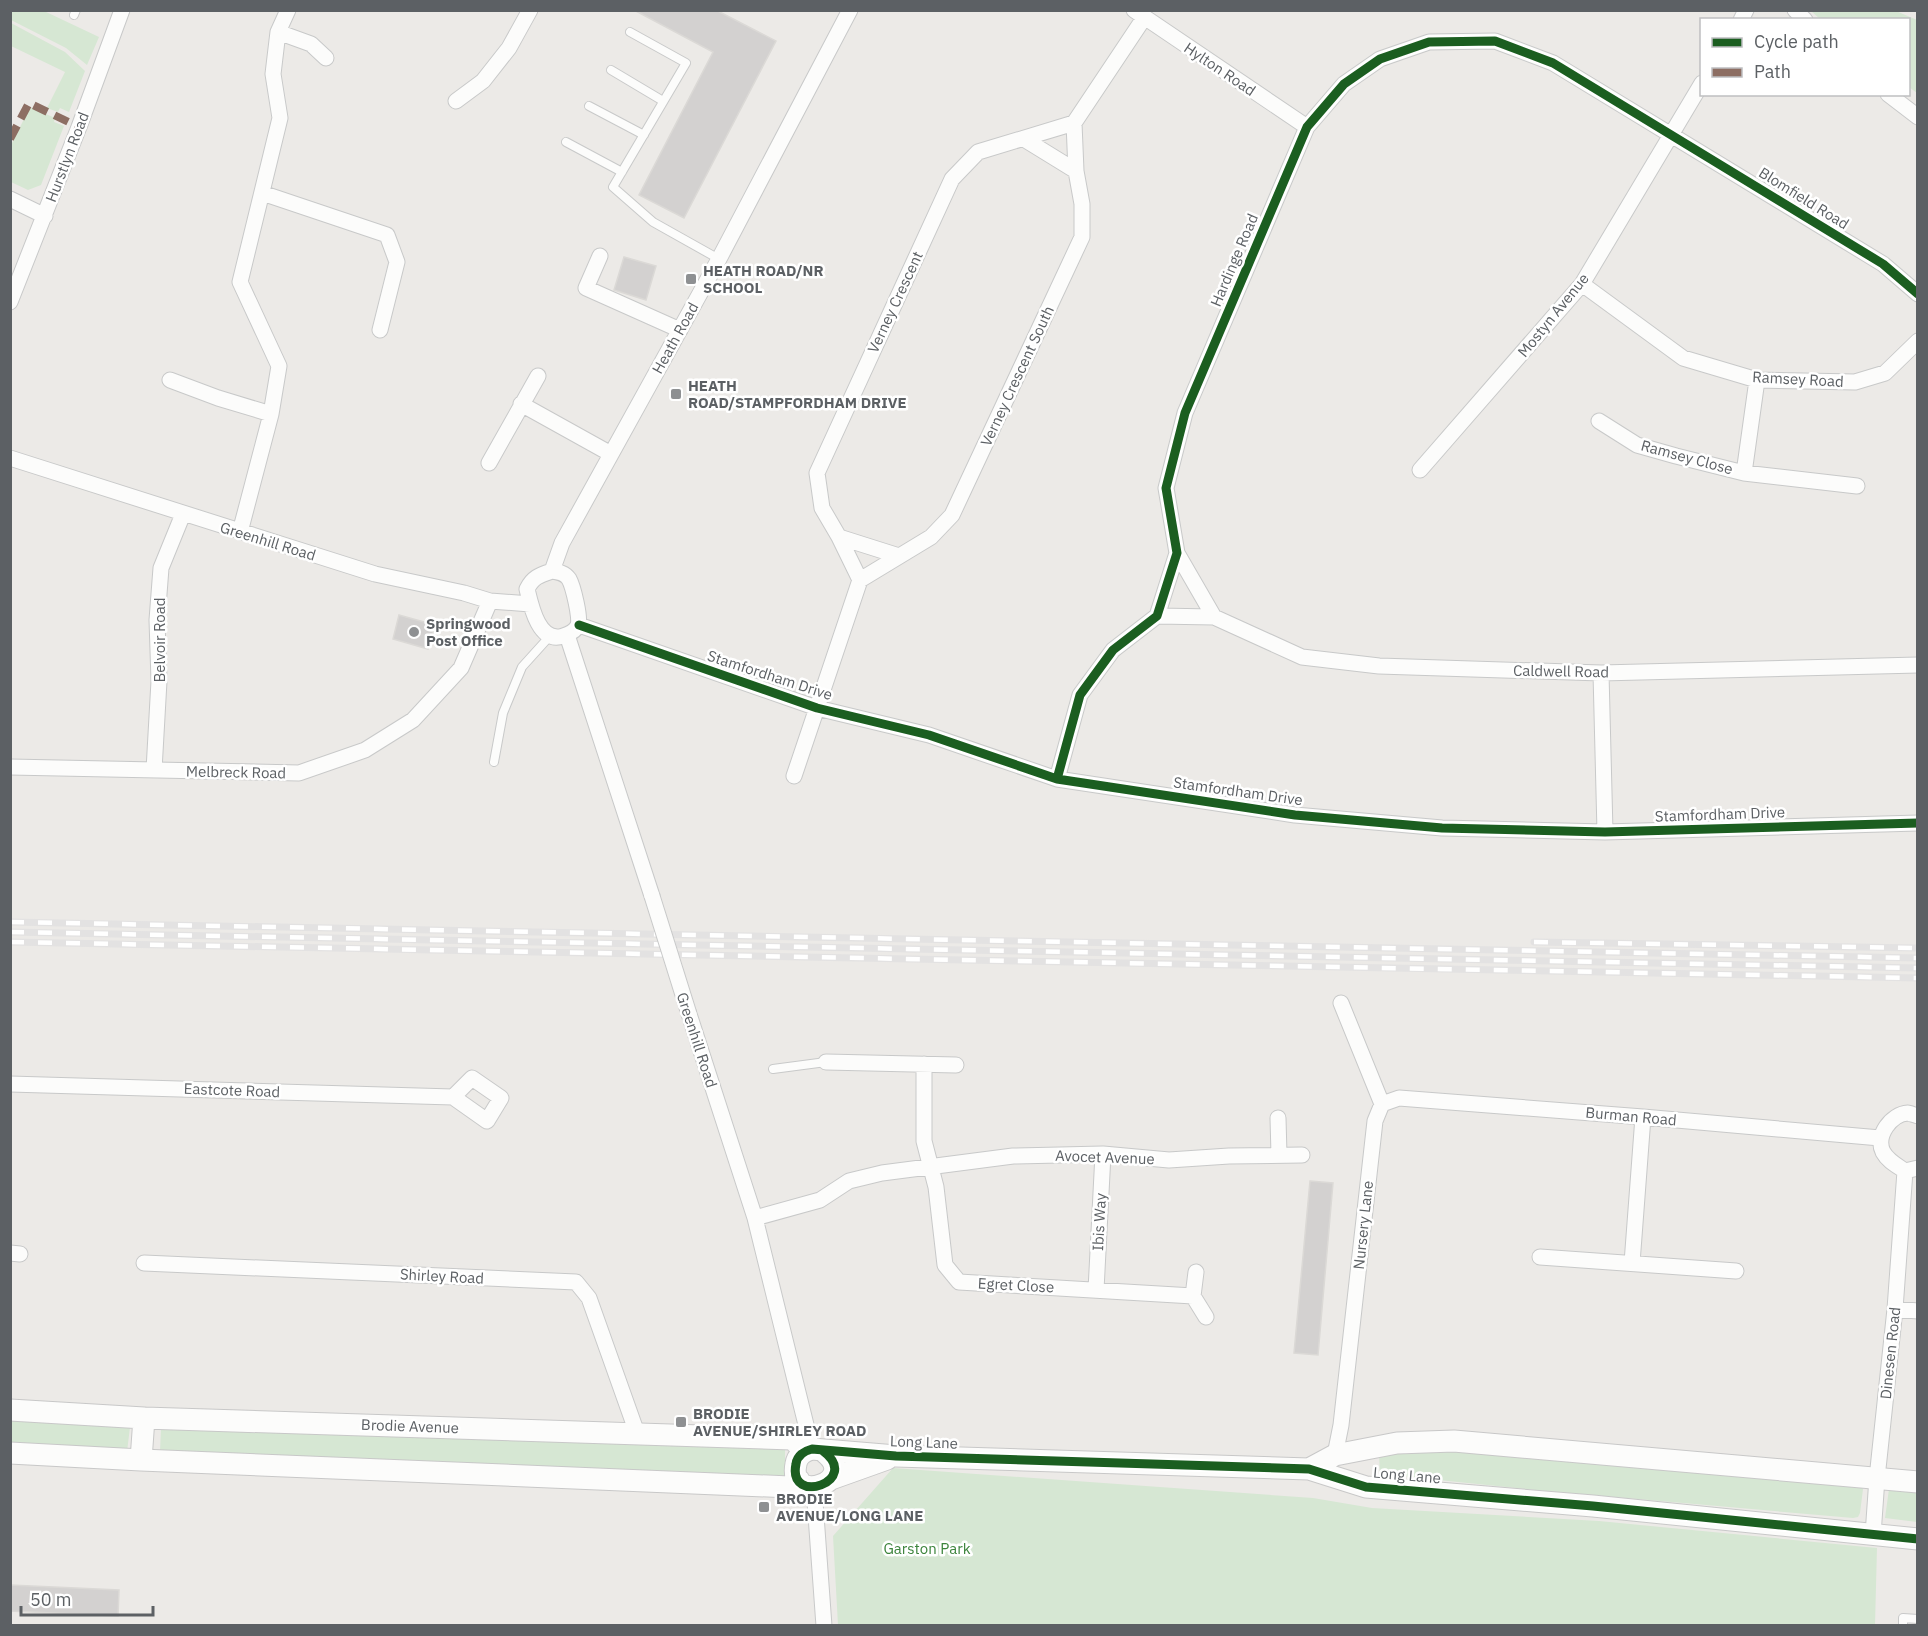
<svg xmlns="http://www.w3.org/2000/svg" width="1928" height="1636" viewBox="0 0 1928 1636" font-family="'IBM Plex Sans',sans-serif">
	<rect width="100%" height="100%" fill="#eceae7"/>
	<path fill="#d6e7d3" d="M11 10 44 11 99 37 87 65 66 48 11 20Z
		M1811 11H1896L1917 20V93L1909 87 1908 20 1820 19Z
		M11 23 65 52 85 71 69 112 60 108 58 112 47 108 65 72 11 46Z
		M30 107 55 118 54 122 64 126 41 185 28 190 11 182V145Z
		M10 1420 130 1427 127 1452 11 1444Z
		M161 1428 785 1446V1477L160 1452Z
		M1469 1449 1861 1486 1863 1489 1860 1513 1858 1517 1853 1518 1535 1490 1380 1474 1379 1455 1410 1451Z
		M893 1468 1313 1498 1372 1508 1599 1521 1877 1548 1875 1625H838L833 1536Z
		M1889 1489 1917 1490V1522L1885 1518Z"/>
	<path fill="#d3d1d0" stroke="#dbd9d6" stroke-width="1.5" d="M634 10H716L776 41 684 218 639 195 713 52Z
		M624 257 656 266 646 300 614 290Z
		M399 615 435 625 428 649 393 639Z
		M1310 1181 1333 1183 1318 1355 1294 1353Z
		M10 1585 119 1590 118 1616 10 1611Z"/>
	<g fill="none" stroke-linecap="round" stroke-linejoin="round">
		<defs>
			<path id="lane" d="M74 15 76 10
				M630 32 686 63 613 187 653 222 719 259
				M611 70 663 101
				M589 106 644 135
				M566 142 622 172
				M494 762 503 713 522 667 550 636
				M773 1069 826 1062
				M1903 1626V1618L1918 1619"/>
			<path id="street" d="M1134 10 1307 127
				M1795 10 1805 20
				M1741 20 1746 10
				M278 32 311 44 326 58
				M1888 94 1918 117
				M456 101 483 81 509 48 530 10
				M1024 139 1076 171
				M262 193 387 235 397 262 380 330
				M10 199 45 216
				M600 256 586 288 680 330
				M1582 284 1683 358 1757 380 1855 382 1885 373 1918 341
				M10 302 79 127 122 10
				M170 380 218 398 271 414
				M521 404 611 454
				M1599 421 1637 445 1676 456 1744 473 1857 486
				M10 458 375 574 464 593 490 601 530 604
				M489 463 538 376
				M1420 470 1582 284 1702 83
				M1744 473 1757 380
				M240 532 271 414 279 366 240 282 280 118 273 74 278 32 288 10
				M839 537 899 556
				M1177 553 1214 617 1302 657 1379 666 1601 673 1918 665
				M552 571 562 543 719 259 850 10
				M552 571C559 572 565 573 569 579 573 586 581 619 578 625 576 631 569 634 563 636 539 644 531 606 527 589 533 577 540 575 552 571Z
				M860 580 931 537 952 515 1082 237V204L1076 171 1074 123
				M1157 616 1214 617
				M579 625 817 708 929 735 1057 779 1295 815 1442 828 1605 832 1918 823
				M567 635 652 896
				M1601 673 1605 832
				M10 767 299 773 365 750 413 720 461 668 490 601
				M154 770 159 681 157 620 161 568 183 514
				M794 776 860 580 839 537 822 508 817 473 952 179 978 152 1074 123 1144 18
				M1057 779 1080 695 1113 650 1157 616 1177 553 1166 488 1185 413 1307 127 1344 84 1380 59 1429 42 1495 41 1553 63 1883 264 1918 294
				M689 1014 755 1218 812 1449
				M826 1062 956 1065
				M924 1064V1141L936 1187 945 1265 959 1282 1193 1296
				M10 1084 453 1097 487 1121 501 1098 472 1078 453 1097
				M1382 1104 1399 1098 1643 1117 1880 1138
				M1918 1116C1917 1116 1909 1113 1908 1113 1891 1114 1875 1136 1883 1152 1888 1161 1896 1165 1905 1171L1918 1168
				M1278 1118 1279 1155
				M755 1218 820 1200 849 1181 882 1173 1013 1156 1103 1154 1169 1160 1229 1156 1302 1155
				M10 1253 20 1254
				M1540 1257 1736 1271
				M144 1263 576 1282 589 1298 637 1433
				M1632 1263 1643 1117
				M1196 1272 1193 1296 1206 1317
				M1096 1290 1103 1154
				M1895 1309 1918 1311
				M1335 1455 1341 1425 1375 1121 1382 1104 1341 1003
				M814 1488 824 1626
				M1873 1535 1877 1478 1895 1309 1905 1171"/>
			<path id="secondary" d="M10 1410 144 1418 792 1439 805 1451
				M823 1451C863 1481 787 1507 796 1464 797 1456 804 1451 812 1449L896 1456 1309 1469 1366 1487 1593 1506 1918 1539
				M10 1453 141 1460 790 1487 799 1480
				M141 1460 144 1418
				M1309 1469 1335 1455 1397 1443 1454 1441 1918 1482
				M831 1479 887 1459"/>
		</defs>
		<use href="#lane" stroke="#c8c9c9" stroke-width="10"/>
		<use href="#street" stroke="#c8c9c9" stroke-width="17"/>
		<use href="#secondary" stroke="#c8c8c8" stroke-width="23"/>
		<use href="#lane" stroke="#fcfcfb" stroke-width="8"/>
		<use href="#street" stroke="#fcfcfb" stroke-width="15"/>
		<use href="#secondary" stroke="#fcfcfb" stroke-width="21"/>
		<defs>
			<path id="rail" d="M10 922 1918 958
				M10 932 1918 968
				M10 942 1918 978
				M1534 942 1918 948"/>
		</defs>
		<use href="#rail" stroke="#e3e2e2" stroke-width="7"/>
		<use href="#rail" stroke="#fff" stroke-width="4.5" stroke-dasharray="14" stroke-linecap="butt"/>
		<defs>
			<path id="street-bridge" d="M652 896 689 1014"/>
		</defs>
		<use href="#street-bridge" stroke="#c8c9c9" stroke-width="17" stroke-linecap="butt"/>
		<use href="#street-bridge" stroke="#fcfcfb" stroke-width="15"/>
		<path stroke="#8d6e63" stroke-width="8" stroke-dasharray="15 8" stroke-linecap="butt" d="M10 139 29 103 79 127"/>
		<defs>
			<path id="cycleway" d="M579 625 817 708 929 735 1057 779 1295 815 1442 828 1605 832 1918 823
				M1057 779 1080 695 1113 650 1157 616 1177 553 1166 488 1185 413 1307 127 1344 84 1380 59 1429 42 1495 41 1553 63 1883 264 1918 294
				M823 1451C863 1481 787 1507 796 1464 797 1456 804 1451 812 1449L896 1456 1309 1469 1366 1487 1593 1506 1918 1539"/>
		</defs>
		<use href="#cycleway" stroke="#fff" stroke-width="13"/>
		<use href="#cycleway" stroke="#1b5e20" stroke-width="9"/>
	</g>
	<g fill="#8e9092" stroke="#fff" stroke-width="2">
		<rect x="685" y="273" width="12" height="12" rx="3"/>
		<rect x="670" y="388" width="12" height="12" rx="3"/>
		<circle cx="414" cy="632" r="6"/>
		<rect x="675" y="1416" width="12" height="12" rx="3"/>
		<rect x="758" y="1501" width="12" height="12" rx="3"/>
	</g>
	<g text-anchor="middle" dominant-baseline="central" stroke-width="5" stroke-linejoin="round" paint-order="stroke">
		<g font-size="15" fill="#5c6064" stroke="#fff">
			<text transform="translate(1220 69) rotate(34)">Hylton Road</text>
			<text transform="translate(67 157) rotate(-69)">Hurstlyn Road</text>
			<text transform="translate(1804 198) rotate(32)">Blomfield Road</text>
			<text transform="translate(1234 260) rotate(-67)">Hardinge Road</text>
			<text transform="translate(895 302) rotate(-65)">Verney Crescent</text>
			<text transform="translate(1553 315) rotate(-51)">Mostyn Avenue</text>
			<text transform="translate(675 338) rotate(-61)">Heath Road</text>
			<text transform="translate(1017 376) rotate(-65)">Verney Crescent South</text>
			<text transform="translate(1798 379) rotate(3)">Ramsey Road</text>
			<text transform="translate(1687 457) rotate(15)">Ramsey Close</text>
			<text transform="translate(268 541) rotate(17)">Greenhill Road</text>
			<text transform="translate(159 640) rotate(-90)">Belvoir Road</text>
			<text transform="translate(1561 671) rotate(1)">Caldwell Road</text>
			<text transform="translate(770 675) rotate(18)">Stamfordham Drive</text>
			<text transform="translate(236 772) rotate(1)">Melbreck Road</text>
			<text transform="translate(1238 791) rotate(8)">Stamfordham Drive</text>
			<text transform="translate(1720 814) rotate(-2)">Stamfordham Drive</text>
			<text transform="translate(697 1040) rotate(72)">Greenhill Road</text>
			<text transform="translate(232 1090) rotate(2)">Eastcote Road</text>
			<text transform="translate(1631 1116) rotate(5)">Burman Road</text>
			<text transform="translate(1105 1157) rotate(2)">Avocet Avenue</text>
			<text transform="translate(1099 1222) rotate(-87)">Ibis Way</text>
			<text transform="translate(1363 1225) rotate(-84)">Nursery Lane</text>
			<text transform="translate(442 1276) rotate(3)">Shirley Road</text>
			<text transform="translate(1016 1285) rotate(3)">Egret Close</text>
			<text transform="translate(1890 1353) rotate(-84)">Dinesen Road</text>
			<text transform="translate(410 1426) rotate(2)">Brodie Avenue</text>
			<text transform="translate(924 1442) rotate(2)">Long Lane</text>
			<text transform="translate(1407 1475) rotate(5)">Long Lane</text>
		</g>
		<g font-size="15" font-weight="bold" fill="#5c6064" stroke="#fff" text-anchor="start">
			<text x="703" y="270">HEATH ROAD/NR<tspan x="703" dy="17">SCHOOL</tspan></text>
			<text x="688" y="385">HEATH<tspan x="688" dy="17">ROAD/STAMPFORDHAM DRIVE</tspan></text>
			<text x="426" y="623">Springwood<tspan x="426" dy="17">Post Office</tspan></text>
			<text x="693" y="1413">BRODIE<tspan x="693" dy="17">AVENUE/SHIRLEY ROAD</tspan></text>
			<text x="776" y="1498">BRODIE<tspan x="776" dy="17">AVENUE/LONG LANE</tspan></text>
		</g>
		<g font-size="15" fill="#3c843c" stroke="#fff">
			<text x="927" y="1548">Garston Park</text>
		</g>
	</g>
	<rect width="1928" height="1636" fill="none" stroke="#5c6064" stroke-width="24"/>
	<rect x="1700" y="18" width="210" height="78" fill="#ffffff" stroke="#bebfc1" stroke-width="1.5"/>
	<rect x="1712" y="38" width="30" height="9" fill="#1b5e20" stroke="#bebfc1" stroke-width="1.5"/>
	<text x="1754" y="48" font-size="18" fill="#5c6064">Cycle path</text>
	<rect x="1712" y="68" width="30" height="9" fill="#8d6e63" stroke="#bebfc1" stroke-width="1.5"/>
	<text x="1754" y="78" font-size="18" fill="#5c6064">Path</text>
	<path d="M21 1606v9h132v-9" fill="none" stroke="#5c6064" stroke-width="3"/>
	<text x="30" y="1606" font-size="18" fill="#5c6064" stroke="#ffffff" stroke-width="4.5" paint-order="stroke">50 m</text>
</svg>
